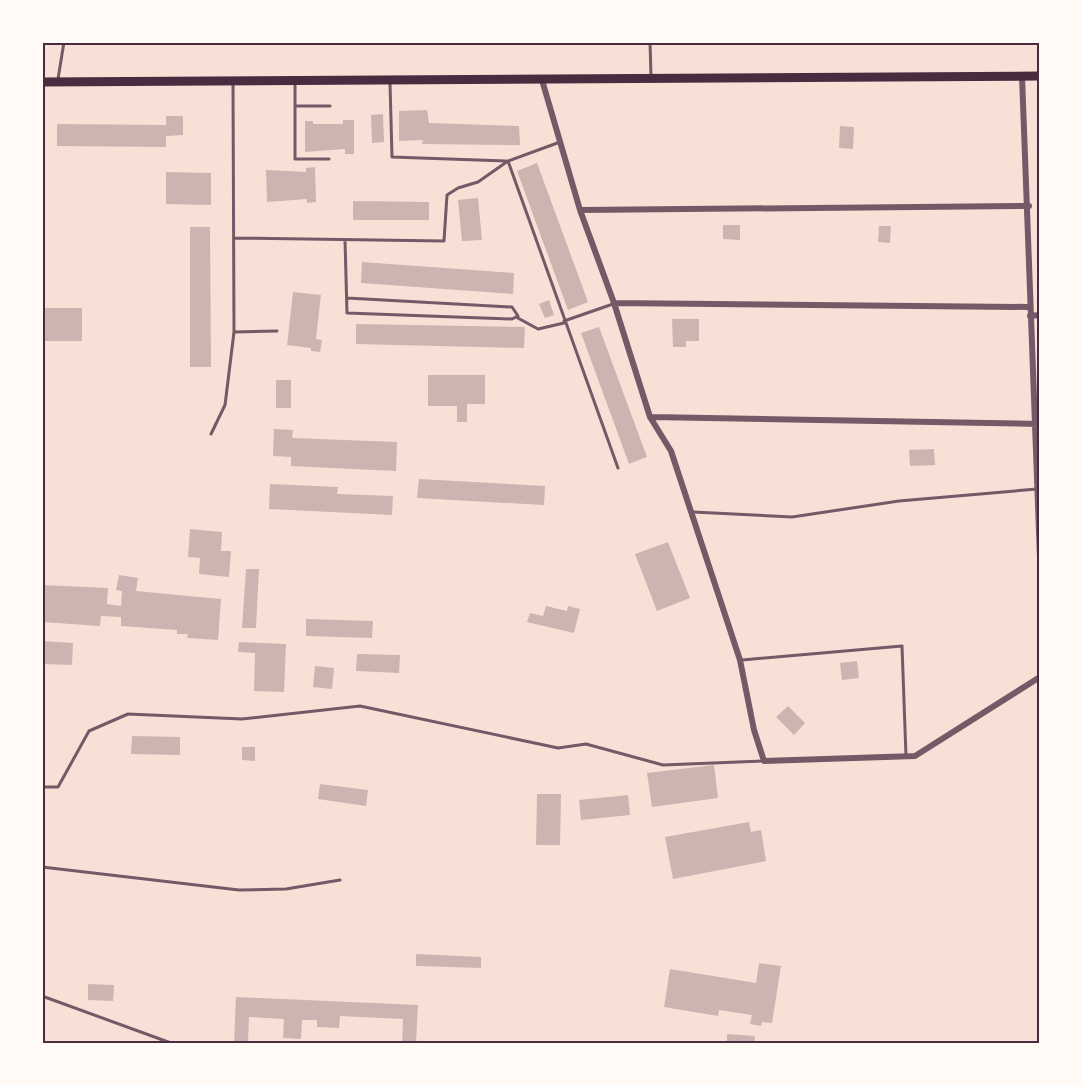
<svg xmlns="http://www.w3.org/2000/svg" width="1082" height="1085" viewBox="0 0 1082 1085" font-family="'PT Sans Narrow',sans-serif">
	<rect width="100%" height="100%" fill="#f7e1d7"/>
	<path fill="#ccb4b1" d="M427 110 429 123 519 126 520 145 422 144 423 140 399 141V111Z
		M383 114 384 142 372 143 371 115Z
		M166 116H183V135L166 136V147L57 146V124L166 125Z
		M343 120H354V154H345V149L305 152V121H313V124H343Z
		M840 126 854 127 853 149 839 148Z
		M537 163 588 302 568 310 517 171Z
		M315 167 316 202 307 203V199L267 202 266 170 306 172V168Z
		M166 172 211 173V205L166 204Z
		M478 198 482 240 462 241 458 200Z
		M353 201 429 202V220H353Z
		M723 225H740V240L723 239Z
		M879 226H891L890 243 878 242Z
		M190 227H210L211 367H190Z
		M362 262 514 273 513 294 361 283Z
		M293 292 321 295 316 339 322 340 320 352 311 351V348L287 345Z
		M549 300 554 315 545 318 539 304Z
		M42 308H82V341H42Z
		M672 319H699V341H686V347H673Z
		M356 324 525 327 524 348 356 344Z
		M599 327 647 457 629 464 581 333Z
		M428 375H485V404H467V422H457V406H428Z
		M276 380H291V408H276Z
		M274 429 293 430 292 438 397 442 396 471 291 466V457L273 456Z
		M934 449 935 465 910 466 909 450Z
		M419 479 545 486 544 505 417 498Z
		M270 484 338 487 337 494 393 496 392 515 269 509Z
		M190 529 222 532 221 551H231L229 577 199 574 200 558 188 557Z
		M668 542 690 598 657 611 635 554Z
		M246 569H259L256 628H242Z
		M119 575 138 578 136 591 221 599 218 640 187 638 188 634H177V630L121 626V617L101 616 100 626 42 622V585L108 588 107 604 121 606 122 591 116 590Z
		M546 606 567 611 568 606 580 609 574 633 527 622 530 613 543 616Z
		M306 619 373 621 372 638 306 636Z
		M42 641 73 643 72 665 42 664Z
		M239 642 286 644 284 692 254 691 255 653 238 652Z
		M357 654 400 655 399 673 356 671Z
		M857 661 859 678 842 680 840 663Z
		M315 666 334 668 332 689 313 687Z
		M788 706 805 723 794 735 776 717Z
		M132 736 180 737V755L131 754Z
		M242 747H255V761L242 760Z
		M714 765 718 798 652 807 647 773Z
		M320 784 368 790 366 806 318 799Z
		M537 794H561L560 845H536Z
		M628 795 630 815 581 820 579 800Z
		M749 822 751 832 761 830 766 861 673 879 665 837Z
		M416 954 481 957V968L416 966Z
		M759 963 781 966 772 1023 762 1022 761 1026 750 1024 752 1015 719 1010 718 1016 664 1007 670 969 756 983Z
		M88 984 114 985 113 1001 88 1000Z
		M236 997 418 1005 416 1043H402L403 1019 340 1016 339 1028 317 1027V1020H302L301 1039 283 1038 284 1019 249 1017 248 1043H234Z
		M727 1034 755 1036 754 1043H727Z"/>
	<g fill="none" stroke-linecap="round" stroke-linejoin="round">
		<path stroke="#755966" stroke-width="3" d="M650 42 651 76
			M58 79 64 42
			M295 83V159H329
			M390 83 392 157 506 161
			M295 106H330
			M560 142 508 161 618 468
			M234 238 444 241 447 195 458 188 478 182 508 161
			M345 240 347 313 512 319 518 316 512 307 347 298
			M516 317 538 329 564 323
			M564 321 613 304
			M234 332 277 331
			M211 434 225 405 234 332 233 82
			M693 512 792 517 899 501 1037 489
			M742 660 902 646 906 756
			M42 787H58L89 731 128 714 242 719 360 706 558 748 586 744 663 765 763 761
			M42 867 239 890 286 889 340 880
			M42 996 171 1043"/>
		<path stroke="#755966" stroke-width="6" d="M1022 76 1040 558
			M542 80 580 210 614 303 650 417 671 451 740 660 754 730 764 761 915 756 1040 677
			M580 210 1029 206
			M614 303 1029 307
			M1030 316 1040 315
			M650 417 1040 424"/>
		<path stroke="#4a2c40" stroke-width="9" d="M42 82 1040 76"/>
	</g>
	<rect width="1082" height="1085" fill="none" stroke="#fffaf5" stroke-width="87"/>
	<rect x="44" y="44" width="994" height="998" fill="none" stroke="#4a2c40" stroke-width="2"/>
</svg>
